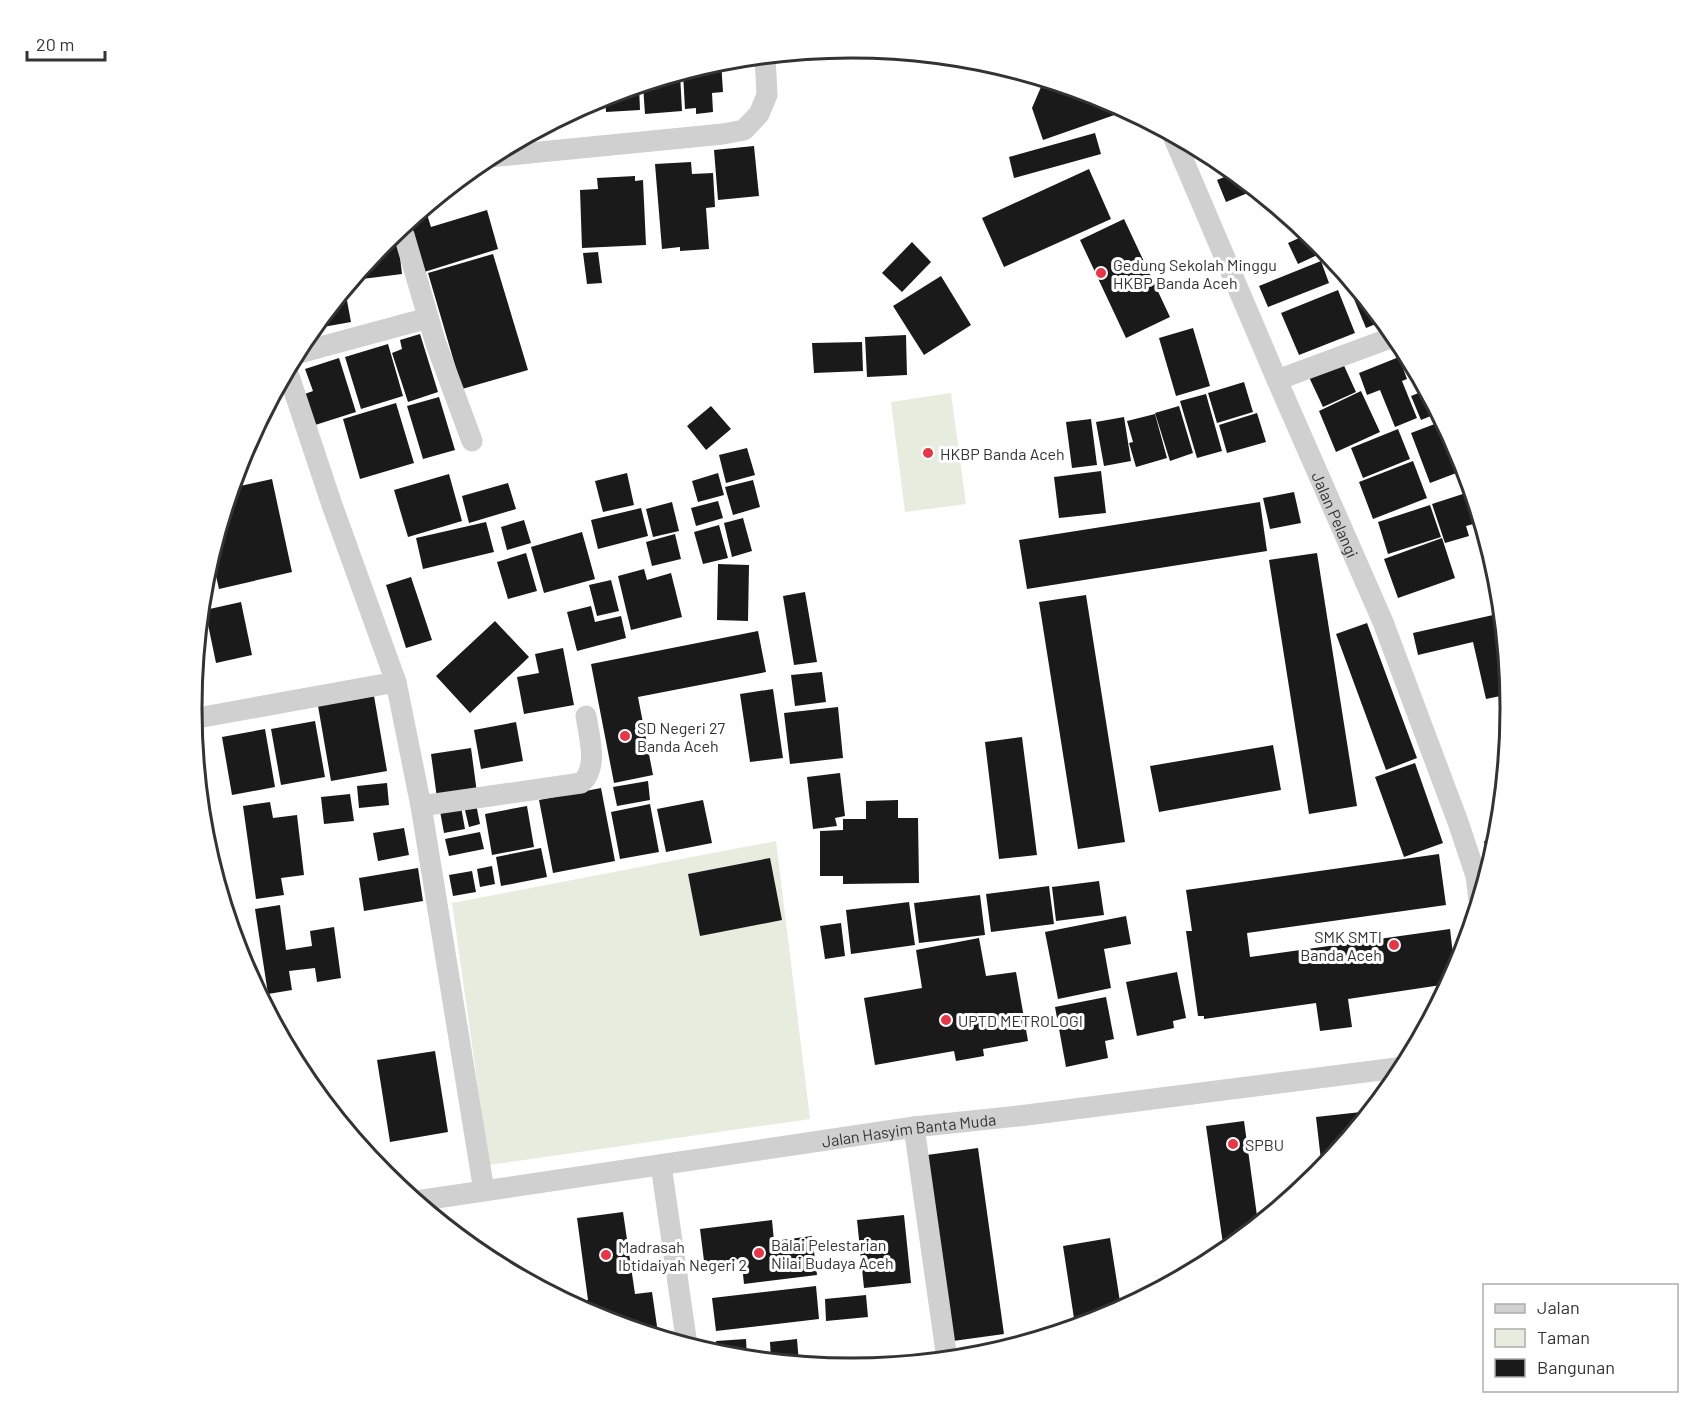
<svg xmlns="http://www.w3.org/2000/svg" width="1702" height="1416" viewBox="0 0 1702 1416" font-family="Barlow,sans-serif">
	<rect width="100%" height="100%" fill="#fff"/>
	<path fill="#e6ecde" d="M951 393 966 504 905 512 891 402Z
		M776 841 810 1119 489 1165 452 903Z"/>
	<path fill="#1a1a1a" d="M721 61 723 92 712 93 713 112 696 114V108L685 109 683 73Z
		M680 74 682 111 645 114 643 85Z
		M1044 80 1104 98 1121 108 1123 112 1043 140 1032 108Z
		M639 86 640 110 606 112 605 96Z
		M1095 133 1101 154 1014 178 1009 157Z
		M754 146 759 196 718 200 714 150Z
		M691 162 692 174 713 173 715 207 706 208 709 249 680 251V247L662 249 655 164Z
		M1089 169 1111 219 1004 267 982 218Z
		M1234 173 1255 190 1226 202 1217 180Z
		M635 176V181L643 180 646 245 582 248 580 190 598 189 597 178Z
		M425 208 431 227 487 210 498 249 421 273 406 224Z
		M1124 219 1170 317 1126 338 1080 240Z
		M397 231 402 274 362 279 361 273 358 274 385 241Z
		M1308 234 1326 251 1298 264 1288 243Z
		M912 242 931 262 902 292 882 273Z
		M598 252 602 283 587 284 583 253Z
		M493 254 528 370 462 389 428 273Z
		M1321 261 1329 283 1268 307 1259 286Z
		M941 276 971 325 924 355 893 306Z
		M345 290 351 322 312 329 316 324Z
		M1338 290 1355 333 1299 355 1281 313Z
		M1362 295 1370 305 1383 321 1366 328 1354 299Z
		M1193 328 1210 386 1176 396 1159 338Z
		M420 334 438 392 408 402 392 353 402 349 400 340Z
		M906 335 907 375 867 377 865 337Z
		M862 342 863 371 814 373 812 343Z
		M388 344 403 396 361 409 345 357Z
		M1408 356 1424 387 1417 390 1404 358Z
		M1399 357 1407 379 1402 381 1417 418 1395 427 1380 390 1367 395 1359 373Z
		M339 358 356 412 312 426 302 395 313 391 305 369Z
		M1341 359 1356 392 1323 407 1308 375Z
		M1244 382 1253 412 1217 423 1208 393Z
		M1426 390 1438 413 1421 420 1411 396Z
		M1361 391 1380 432 1336 452 1319 411Z
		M1206 394 1222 451 1197 458 1180 401Z
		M439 397 455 450 423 459 407 406Z
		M396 403 414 463 360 479 343 419Z
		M711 406 731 429 706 450 687 426Z
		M1179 406 1193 453 1170 461 1155 413Z
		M1257 413 1266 442 1227 453 1219 425Z
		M1155 414 1167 458 1136 467 1129 443 1133 442 1127 421Z
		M1124 417 1131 461 1104 466 1096 422Z
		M1091 419 1097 465 1072 468 1066 422Z
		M260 420 264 434 251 437Z
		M1440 422 1459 472 1430 483 1411 433Z
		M1398 429 1410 459 1363 478 1351 448Z
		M747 448 755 475 726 483 719 455Z
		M1413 461 1427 498 1373 519 1359 482Z
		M1101 471 1106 513 1059 518 1054 477Z
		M627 473 634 505 603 512 595 481Z
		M718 473 724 495 698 502 692 481Z
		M449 474 462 521 408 537 394 490Z
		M272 479 292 572 219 589 211 554 231 488Z
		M753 480 760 507 733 515 725 487Z
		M508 483 516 509 469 523 462 496Z
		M1472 491 1481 522 1466 526 1469 536 1445 543 1432 504Z
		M1294 492 1301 523 1270 529 1263 498Z
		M718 501 723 518 696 526 691 508Z
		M672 502 679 531 653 537 646 509Z
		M1260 502 1267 551 1027 589 1019 540Z
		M1430 505 1441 537 1388 554 1378 522Z
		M641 508 648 536 598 549 591 520Z
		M743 518 752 551 732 557 724 523Z
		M524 520 531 543 507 550 501 527Z
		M486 522 494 552 423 569 416 538Z
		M719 525 728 558 703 564 694 532Z
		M582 532 595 579 544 593 531 547Z
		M675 534 681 559 652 566 646 542Z
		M1485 534 1498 580 1501 609 1483 535Z
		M1442 538 1455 578 1398 598 1384 559Z
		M526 553 537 591 508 599 497 562Z
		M1317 553 1357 806 1309 814 1269 560Z
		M718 564 749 565 748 621 717 620Z
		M644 569 647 580 671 573 682 617 631 630 618 576Z
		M411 577 432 640 406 648 386 585Z
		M611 580 619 611 597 616 589 585Z
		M805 592 817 662 794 665 783 596Z
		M1086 595 1125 842 1078 849 1039 602Z
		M241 602 252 655 216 663 205 610Z
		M591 606 595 622 621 616 626 638 577 651 567 612Z
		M1502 613 1510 694 1486 699 1473 642 1418 655 1413 633Z
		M495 621 529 657 470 713 436 676Z
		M1367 623 1417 758 1386 770 1336 634Z
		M758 631 766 672 638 697 653 775 614 783 591 664Z
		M563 648 574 705 524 714 517 677 539 673 535 654Z
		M196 653 202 674 194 676Z
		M822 672 826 702 795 706 791 675Z
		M773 689 783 758 750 762 740 694Z
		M374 696 387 771 331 781 318 706Z
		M838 707 843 758 790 764 784 713Z
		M315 721 325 777 281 785 271 729Z
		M516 722 523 761 481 769 474 730Z
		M265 729 275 787 232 795 222 737Z
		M1022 737 1037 855 999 859 985 742Z
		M1273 745 1281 790 1159 812 1150 766Z
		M471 748 477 793 437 798 431 754Z
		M1415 763 1443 843 1404 857 1375 777Z
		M840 773 845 816 835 818 837 826 813 829 807 777Z
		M648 781 650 800 617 806 613 787Z
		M387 783 389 805 359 808 357 786Z
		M601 788 615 861 553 873 539 800Z
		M350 794 354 821 324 824 321 797Z
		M703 800 712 843 666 852 657 809Z
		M898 800V818H918L919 883 843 884V876H820V831L843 830V819H866V801Z
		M270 802 273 818 297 815 304 875 281 878 284 895 256 899 243 806Z
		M476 804 480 824 469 827 464 806Z
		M650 804 659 852 620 859 611 812Z
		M527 806 534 847 492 855 485 814Z
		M461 807 465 829 444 833 440 811Z
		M404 828 409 855 378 861 373 833Z
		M480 832 484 849 449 856 445 839Z
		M1498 839 1494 853 1489 869 1484 841Z
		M541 848 547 877 501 886 496 857Z
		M1439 854 1446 905 1247 933 1250 957 1450 929 1455 971 1448 984 1348 999 1352 1027 1320 1031 1316 1003 1204 1019V1016H1198L1186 931H1192L1186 890Z
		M770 858 782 920 700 936 688 874Z
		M492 866 495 884 480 887 477 869Z
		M418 868 423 901 364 911 359 878Z
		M472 871 476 892 453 896 449 875Z
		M1099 881 1104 915 1056 921 1052 887Z
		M1049 886 1054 924 991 932 986 894Z
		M980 895 985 935 919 943 914 903Z
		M909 902 915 945 851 954 846 910Z
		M280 905 286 950 312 946 310 931 334 927 341 978 317 982 315 968 289 971 292 990 268 994 255 909Z
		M1126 916 1131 944 1104 949 1111 988 1058 999 1045 932Z
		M841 923 845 956 825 959 820 926Z
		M979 938 986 976 1016 972 1028 1041 983 1049 984 1056 956 1061 954 1051 875 1065 864 998 922 988 916 950Z
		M1177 972 1186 1018 1173 1021 1174 1028 1137 1036 1126 982Z
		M1106 997 1114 1039 1105 1041 1108 1058 1066 1067 1055 1007Z
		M435 1051 448 1132 390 1142 377 1060Z
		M1370 1111 1322 1169 1316 1117Z
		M1244 1121 1258 1223 1224 1251 1206 1126Z
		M978 1148 1004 1334 953 1341 927 1155Z
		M623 1212 635 1294 652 1292 658 1333 651 1334 598 1318 569 1302 588 1300 577 1218Z
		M904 1215 911 1283 864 1288 857 1220Z
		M772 1220 774 1241 812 1236 817 1275 744 1284 742 1264 705 1269 700 1229Z
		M1110 1238 1121 1308 1103 1318 1075 1325 1063 1246Z
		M816 1286 819 1319 716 1331 712 1298Z
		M866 1295 868 1317 826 1321 825 1299Z
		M1036 1337V1338L1010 1346 1009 1341Z
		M746 1339 747 1358 717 1354 716 1341Z
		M797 1339 799 1363 771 1360 770 1342Z
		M1006 1341 1007 1347 985 1354 984 1344Z"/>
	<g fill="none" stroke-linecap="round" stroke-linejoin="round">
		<g stroke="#d0d0d0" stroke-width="21">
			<path id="s1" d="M1173 136 1277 380 1383 622 1458 822 1476 876 1479 900"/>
			<path d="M489 157 723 134 744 130 759 114 767 95 765 56"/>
			<path d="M404 235 436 344 472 441"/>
			<path d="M295 354 428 318"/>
			<path d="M287 370 332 505 396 682 421 806 484 1191"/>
			<path d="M1277 380 1396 336"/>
			<path d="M192 719 396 682"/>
			<path d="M421 806 581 783C599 769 589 735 586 716"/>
			<path d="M914 1127 947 1359"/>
			<path d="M661 1165 687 1345"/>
			<path id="s2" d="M416 1201 914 1127 1027 1115 1404 1067"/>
		</g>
	</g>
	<g fill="#e83646" stroke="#fff" stroke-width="2">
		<circle cx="1101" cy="273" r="6"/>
		<circle cx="928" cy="453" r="6"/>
		<circle cx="625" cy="736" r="6"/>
		<circle cx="1394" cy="945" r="6"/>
		<circle cx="946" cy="1020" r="6"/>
		<circle cx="1233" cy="1144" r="6"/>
		<circle cx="759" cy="1253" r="6"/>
		<circle cx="606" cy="1255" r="6"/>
	</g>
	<g text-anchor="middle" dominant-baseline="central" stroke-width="6" stroke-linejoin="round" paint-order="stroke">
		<g font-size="16" fill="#333" stroke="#fff" text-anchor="start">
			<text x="1113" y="264">Gedung Sekolah Minggu<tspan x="1113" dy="18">HKBP Banda Aceh</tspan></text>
			<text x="940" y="453">HKBP Banda Aceh</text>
			<text x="637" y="727">SD Negeri 27<tspan x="637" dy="18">Banda Aceh</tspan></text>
			<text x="1382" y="936" text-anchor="end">SMK SMTI<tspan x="1382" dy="18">Banda Aceh</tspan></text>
			<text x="958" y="1020">UPTD METROLOGI</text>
			<text x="1245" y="1144">SPBU</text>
			<text x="771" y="1244">Balai Pelestarian<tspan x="771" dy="18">Nilai Budaya Aceh</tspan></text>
			<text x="618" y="1246">Madrasah<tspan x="618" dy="18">Ibtidaiyah Negeri 2</tspan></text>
		</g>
		<g font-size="16" fill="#333" stroke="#fff">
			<text stroke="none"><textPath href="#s1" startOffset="412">Jalan Pelangi</textPath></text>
			<text stroke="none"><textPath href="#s2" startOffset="498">Jalan Hasyim Banta Muda</textPath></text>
		</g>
	</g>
	<path d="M0 0H1702V1416H0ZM851 58H851A649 649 0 0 1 1500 707V709A649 649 0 0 1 851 1358H851A649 649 0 0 1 202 709V707A649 649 0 0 1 851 58Z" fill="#fff" fill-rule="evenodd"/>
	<path fill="none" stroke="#333" stroke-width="3" d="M851 58H851A649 649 0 0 1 1500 707V709A649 649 0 0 1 851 1358H851A649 649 0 0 1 202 709V707A649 649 0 0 1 851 58Z"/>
	<rect x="1483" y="1284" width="195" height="108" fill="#ffffff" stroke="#adadad" stroke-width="1.5"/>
	<rect x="1495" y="1304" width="30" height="9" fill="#d0d0d0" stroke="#adadad" stroke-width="1.5"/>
	<text x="1537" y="1314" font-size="18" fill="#333333">Jalan</text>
	<rect x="1495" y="1329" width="30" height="18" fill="#e6ecde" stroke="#adadad" stroke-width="1.5"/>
	<text x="1537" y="1344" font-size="18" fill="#333333">Taman</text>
	<rect x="1495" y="1359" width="30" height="18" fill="#1a1a1a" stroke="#adadad" stroke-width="1.5"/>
	<text x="1537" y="1374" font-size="18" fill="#333333">Bangunan</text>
	<path d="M27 51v9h78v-9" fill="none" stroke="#333333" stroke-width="3"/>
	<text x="36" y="51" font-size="18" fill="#333333" stroke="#ffffff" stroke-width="4.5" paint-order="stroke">20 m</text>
</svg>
